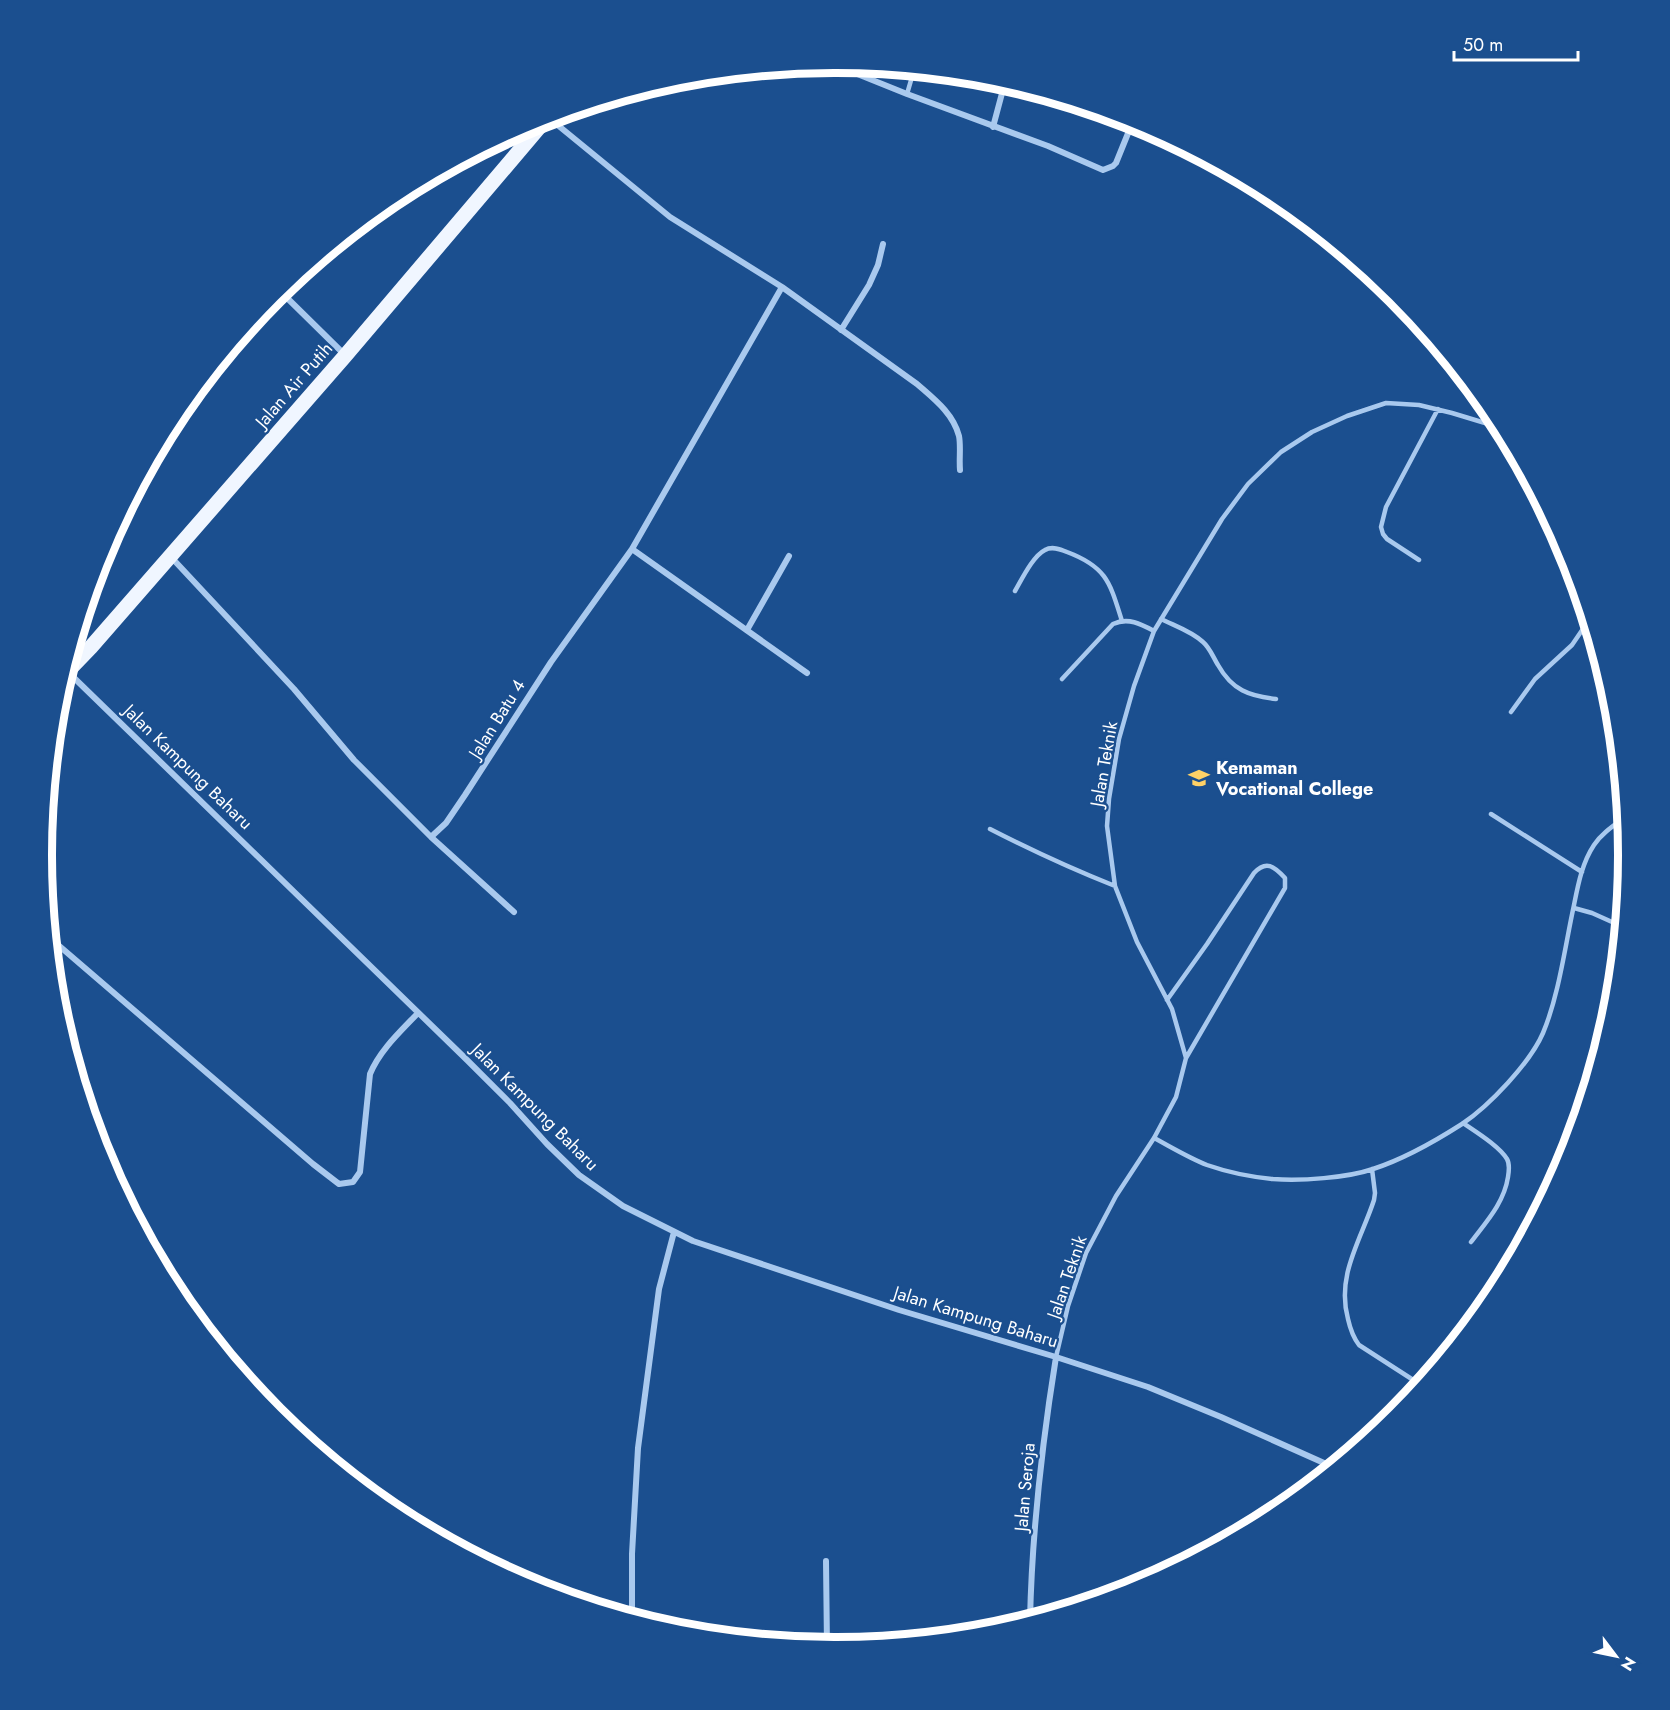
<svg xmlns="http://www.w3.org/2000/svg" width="1670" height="1710" viewBox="0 0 1670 1710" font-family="Jost,sans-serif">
	<rect width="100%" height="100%" fill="#1b4f8f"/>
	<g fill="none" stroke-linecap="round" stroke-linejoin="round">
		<path stroke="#a9c9ee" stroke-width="4.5" d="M907 94 914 70
			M1419 560 1387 539 1383 534 1381 527 1386 507 1438 409
			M1015 591C1022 579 1033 556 1045 550 1052 546 1060 549 1067 552 1107 567 1110 583 1122 621
			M1161 619C1175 626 1191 631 1203 642 1210 648 1213 657 1218 665 1232 690 1249 696 1276 699
			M1062 679 1113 624C1128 617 1141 624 1154 631
			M1511 712 1535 679 1572 645 1589 620
			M1491 814 1582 872
			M990 829C1031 850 1072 869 1115 886
			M1574 908 1592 913 1621 926
			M1167 1000 1207 944 1254 873C1266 860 1274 866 1285 878V888L1186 1058
			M1463 1123C1476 1132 1499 1146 1507 1159 1510 1164 1509 1171 1508 1177 1504 1203 1486 1222 1471 1242
			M1154 1138C1171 1147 1189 1158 1207 1165 1227 1172 1252 1177 1273 1179 1301 1181 1347 1178 1373 1169 1401 1160 1437 1140 1462 1124 1489 1106 1530 1063 1543 1033 1559 995 1565 946 1574 905 1578 885 1582 863 1594 845 1601 834 1613 826 1624 818
			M1372 1169 1375 1193 1374 1200C1361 1240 1336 1275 1348 1319 1350 1328 1353 1337 1359 1345L1421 1385
			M1056 1357 1068 1306 1086 1253 1116 1196 1154 1138 1176 1097 1186 1058 1172 1009 1137 942 1115 886 1107 826 1109 799 1119 739 1134 686 1154 631 1222 519 1248 484 1281 452 1312 432 1347 416 1386 403 1419 405 1452 413 1485 423 1505 434"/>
		<path stroke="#a9c9ee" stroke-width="6" d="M830 63 907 94 1048 146 1103 170 1113 166 1116 163 1133 121
			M549 118 670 217 782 287 917 384C934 399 953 413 959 436 961 446 959 459 960 470
			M993 127 1005 82
			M279 290 345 355
			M841 330 869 285 878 265 883 244
			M632 549 807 673
			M171 557 294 689 354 760 431 837 446 823 465 795 551 662 632 549 782 287
			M747 630 789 556
			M68 672 467 1060 510 1103 547 1144 579 1175 623 1206 693 1241 899 1310 1056 1357 1148 1387 1221 1417 1333 1467
			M431 837 514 912
			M50 938 313 1164 339 1184 353 1182 360 1172 370 1074C380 1050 400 1032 418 1013
			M826 1561 827 1647
			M632 1618V1554L638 1448 659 1289 674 1232
			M1030 1620C1032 1532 1042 1444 1056 1357"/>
		<path stroke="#f0f6ff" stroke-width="15" d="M65 674 91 647 345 356 548 117"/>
	</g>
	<defs>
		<symbol id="university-bare" viewBox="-9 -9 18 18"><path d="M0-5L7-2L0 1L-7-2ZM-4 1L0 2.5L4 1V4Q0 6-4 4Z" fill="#ffd166" stroke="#1b4f8f" stroke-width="2.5" paint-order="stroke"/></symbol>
	</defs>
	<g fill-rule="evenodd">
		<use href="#university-bare" x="1184" y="763" width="30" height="30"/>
	</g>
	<g text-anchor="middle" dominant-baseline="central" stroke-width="4.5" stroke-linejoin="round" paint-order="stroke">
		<g font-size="18" fill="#fff" stroke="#1b4f8f">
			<text transform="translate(294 385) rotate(-49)">Jalan Air Putih</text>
			<text transform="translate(497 719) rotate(-58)">Jalan Batu 4</text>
			<text transform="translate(1104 764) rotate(-80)">Jalan Teknik</text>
			<text transform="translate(188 767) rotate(44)">Jalan Kampung Baharu</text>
			<text transform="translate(535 1107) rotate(45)">Jalan Kampung Baharu</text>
			<text transform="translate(1067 1277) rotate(-71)">Jalan Teknik</text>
			<text transform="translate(976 1317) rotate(17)">Jalan Kampung Baharu</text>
			<text transform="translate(1025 1487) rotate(-85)">Jalan Seroja</text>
		</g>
		<g font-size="18" font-weight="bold" fill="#fff" stroke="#1b4f8f" text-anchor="start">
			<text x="1216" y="768">Kemaman<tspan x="1216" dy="21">Vocational College</tspan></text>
		</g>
	</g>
	<path d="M0 0H1670V1710H0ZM834 73H836A782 782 0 0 1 1618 855V855A782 782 0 0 1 836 1637H834A782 782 0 0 1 52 855V855A782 782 0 0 1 834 73Z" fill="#1b4f8f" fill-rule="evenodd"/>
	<path fill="none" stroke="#fff" stroke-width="8" d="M834 73H836A782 782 0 0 1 1618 855V855A782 782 0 0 1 836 1637H834A782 782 0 0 1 52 855V855A782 782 0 0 1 834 73Z"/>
	<g transform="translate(1616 1656) rotate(122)" stroke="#1b4f8f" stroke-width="4.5" paint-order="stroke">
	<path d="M0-4.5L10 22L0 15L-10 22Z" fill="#ffffff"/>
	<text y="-9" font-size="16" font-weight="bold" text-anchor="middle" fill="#ffffff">N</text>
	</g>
	<path d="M1454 51v9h124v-9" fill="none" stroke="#ffffff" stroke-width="3"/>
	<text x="1463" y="51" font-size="18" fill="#ffffff" stroke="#1b4f8f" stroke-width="4.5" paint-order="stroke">50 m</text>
</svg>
